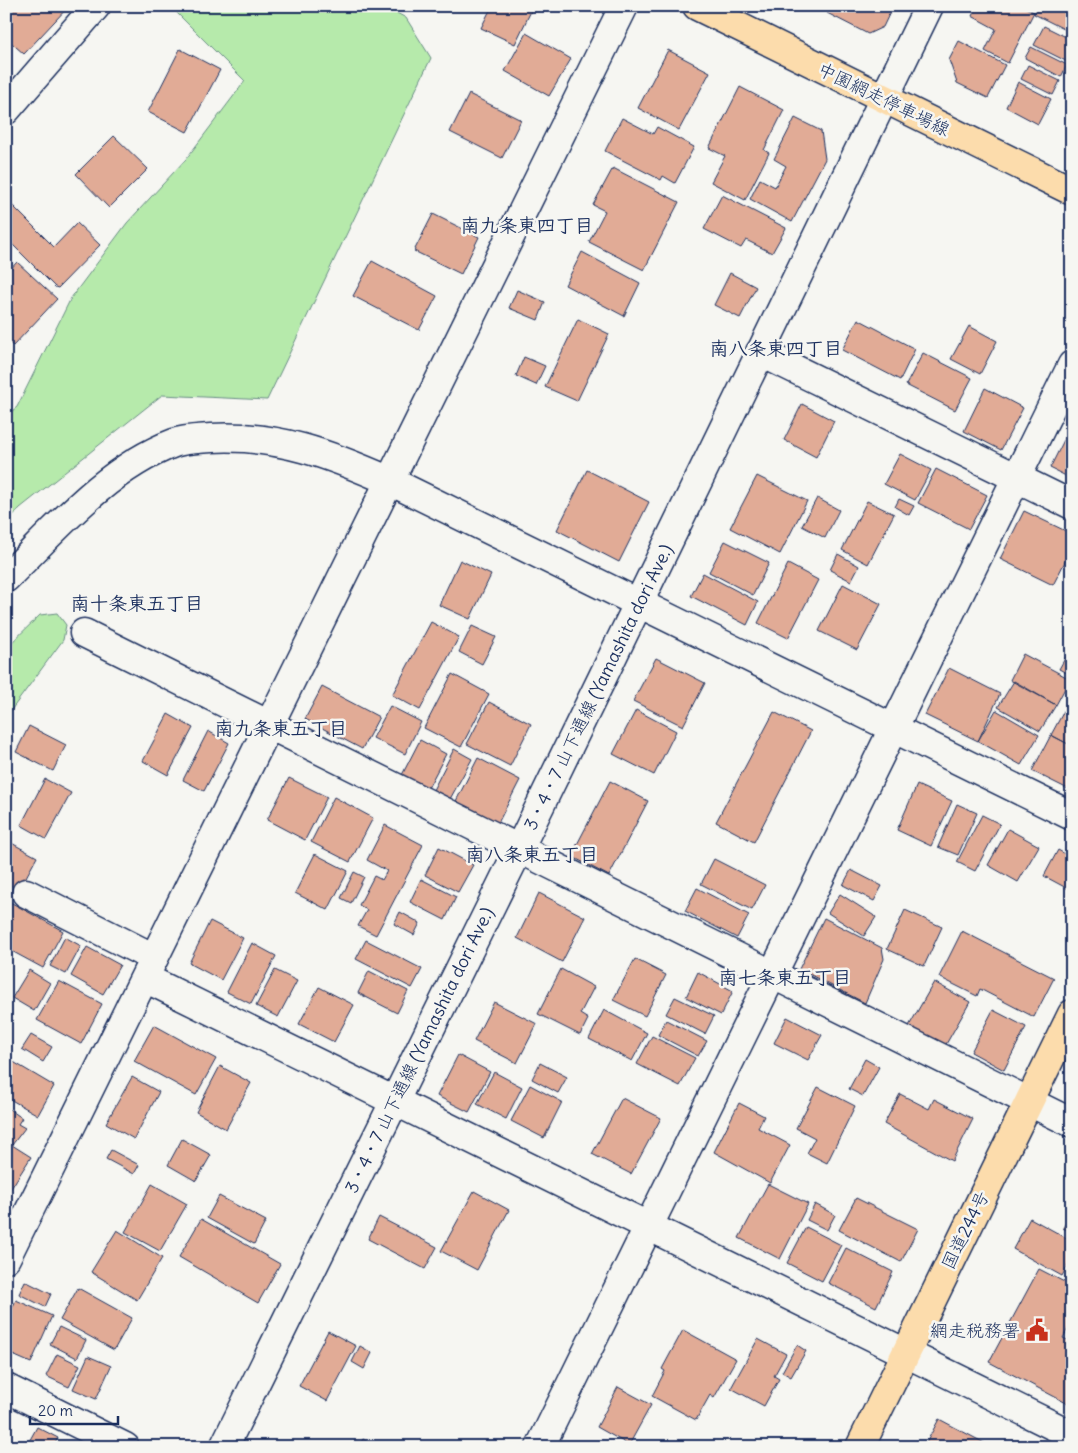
<svg xmlns="http://www.w3.org/2000/svg" width="1078" height="1453" viewBox="0 0 1078 1453" font-family="Delius,'Klee One',sans-serif">
	<rect width="100%" height="100%" fill="#f6f6f2"/>
	<filter id="ink" filterUnits="userSpaceOnUse"><feTurbulence type="fractalNoise" baseFrequency=".02" numOctaves="2"/><feDisplacementMap in="SourceGraphic" scale="10" xChannelSelector="R" yChannelSelector="G"/><feConvolveMatrix kernelMatrix="1 2 1 2 8 2 1 2 1" color-interpolation-filters="sRGB"/></filter>
	<g filter="url(#ink)">
		<path fill="#b6eaab" stroke="#688c84" d="M170 6H384L406 18 431 58 267 400 162 395 20 508 6 523V416L17 407 71 298 127 223 186 159 245 81Z
			M57 613 66 625 63 640 6 717V648L40 615Z"/>
		<path fill="#e1ab96" stroke="#1b2f5e" d="M6 6H69L24 54 6 38Z
			M492 6H525L532 9 515 44 481 28Z
			M830 6H893L883 27 868 34 827 13Z
			M977 6H1022L1034 12 1008 63 985 51 996 29 972 16Z
			M1038 6H1072V33L1034 14Z
			M1044 26 1072 40V59L1070 63 1034 45Z
			M526 33 571 59 549 96 505 71Z
			M959 41 1005 65 988 98 957 83 949 60Z
			M1031 47 1067 65 1061 77 1025 58Z
			M180 49 220 70 187 132 148 112Z
			M668 50 710 72 679 130 638 108Z
			M1028 65 1060 81 1053 95 1021 79Z
			M1018 82 1051 99 1038 124 1006 107Z
			M740 87 784 110 764 150 769 153 745 200 711 182 725 156 709 148Z
			M469 94 521 120 502 158 450 132Z
			M622 118 653 134 657 127 694 147 675 183 663 176 661 180 605 151Z
			M795 118 821 131 825 159 792 222 750 199 760 179 775 187 786 166 774 159Z
			M114 136 148 169 109 208 76 174Z
			M613 168 679 202 644 270 589 242 605 211 593 205Z
			M722 195 786 228 772 253 746 240 741 248 704 229Z
			M8 201 54 247 77 223 100 245 58 288 55 287 6 238Z
			M433 214 479 237 461 274 414 251Z
			M582 252 640 283 624 316 565 285Z
			M372 261 437 296 419 330 353 296Z
			M17 262 57 299 13 346 6 340V274Z
			M730 273 756 287 740 318 714 305Z
			M517 290 545 302 538 320 509 308Z
			M578 319 609 334 577 401 545 387Z
			M858 319 915 349 900 380 842 350Z
			M969 326 997 341 980 374 951 359Z
			M923 353 972 378 955 410 906 385Z
			M524 357 545 366 536 385 516 376Z
			M985 388 1023 408 1001 450 964 431Z
			M802 404 834 421 816 457 784 440Z
			M1072 424V479L1050 468Z
			M900 454 931 470 915 500 884 484Z
			M936 469 987 495 969 529 918 503Z
			M587 470 649 502 619 562 557 530Z
			M757 476 807 501 780 554 730 528Z
			M817 498 839 510 825 538 802 526Z
			M899 499 914 506 909 515 895 507Z
			M867 501 894 514 868 564 842 550Z
			M1024 511 1072 534V548L1053 585 1000 559Z
			M725 541 769 563 753 595 709 572Z
			M838 554 859 566 851 581 830 570Z
			M460 560 491 575 470 619 439 605Z
			M788 564 818 580 788 638 758 623Z
			M703 573 758 602 747 625 691 596Z
			M843 584 881 604 857 650 819 631Z
			M431 622 459 637 420 710 392 695Z
			M472 626 496 637 482 664 459 652Z
			M1072 646V676L1059 669Z
			M1023 654 1070 679 1056 705 1010 680Z
			M656 658 705 683 683 726 633 701Z
			M949 668 1000 694 978 741 925 715Z
			M452 674 489 694 461 747 424 728Z
			M1014 681 1056 705 1040 731 998 707Z
			M322 687 379 717 362 749 305 719Z
			M1072 696V746L1051 735Z
			M489 702 531 724 510 766 467 744Z
			M390 706 421 722 405 754 373 738Z
			M636 710 676 731 654 775 613 754Z
			M996 710 1039 735 1021 765 978 741Z
			M774 712 811 731 754 842 716 822Z
			M168 714 193 728 168 775 143 761Z
			M29 726 66 745 53 771 16 752Z
			M208 731 229 743 204 791 183 780Z
			M1051 735 1072 746V791L1032 771Z
			M420 740 446 754 428 788 402 775Z
			M454 749 472 759 450 799 433 790Z
			M478 758 520 780 496 827 454 805Z
			M289 778 327 797 305 840 267 820Z
			M45 779 71 793 46 839 21 825Z
			M610 781 648 801 609 876 571 856Z
			M917 785 952 801 931 846 897 830Z
			M334 797 373 818 350 862 311 842Z
			M957 804 977 813 958 855 938 847Z
			M982 815 1000 824 975 871 957 862Z
			M385 825 423 845 376 935 358 926 367 910 359 905 374 876 382 880 387 871 367 860Z
			M1008 829 1039 846 1018 882 988 865Z
			M6 840 37 857 19 890 6 883Z
			M439 847 473 865 458 892 425 875Z
			M1058 850 1072 858V891L1044 876Z
			M315 854 348 871 328 910 295 893Z
			M714 859 765 885 752 910 701 884Z
			M851 870 882 886 874 901 843 885Z
			M354 872 364 877 351 903 341 898Z
			M421 879 456 897 445 920 410 902Z
			M697 888 749 915 737 938 685 911Z
			M539 893 585 917 562 962 517 938Z
			M840 894 876 917 864 936 828 913Z
			M10 902 63 931 43 968 6 948V909Z
			M905 910 942 927 924 966 887 949Z
			M400 912 420 923 414 935 394 924Z
			M824 918 882 948 884 959 865 1003 799 969Z
			M210 921 243 938 221 980 189 963Z
			M962 931 1054 978 1034 1017 980 989 977 996 939 977Z
			M65 937 81 946 66 974 50 966Z
			M366 940 422 969 412 988 356 959Z
			M252 943 276 956 251 1004 227 992Z
			M87 947 120 965 103 994 71 976Z
			M635 959 666 975 645 1016 613 1000Z
			M561 969 594 987 580 1014 588 1019 580 1035 538 1014Z
			M29 970 50 983 34 1011 12 998Z
			M275 970 297 981 278 1017 256 1006Z
			M369 971 408 991 397 1013 358 993Z
			M698 972 733 991 721 1015 686 997Z
			M59 981 102 1004 81 1044 37 1020Z
			M934 982 970 1002 945 1046 909 1026Z
			M319 987 354 1005 334 1042 299 1024Z
			M675 997 714 1016 705 1034 666 1014Z
			M494 1002 537 1024 517 1063 474 1041Z
			M604 1010 647 1033 632 1061 589 1039Z
			M993 1010 1026 1027 1004 1070 971 1052Z
			M787 1017 822 1035 808 1060 774 1043Z
			M666 1020 707 1041 698 1056 658 1035Z
			M154 1025 216 1059 196 1095 134 1061Z
			M31 1035 52 1047 43 1062 22 1049Z
			M652 1036 695 1058 680 1086 637 1064Z
			M458 1055 490 1072 469 1112 437 1096Z
			M865 1059 879 1067 863 1096 849 1089Z
			M10 1060 54 1086 38 1115 6 1097V1066Z
			M540 1063 567 1077 558 1093 532 1079Z
			M220 1066 251 1083 226 1129 196 1112Z
			M494 1072 522 1087 506 1119 477 1104Z
			M132 1077 159 1092 134 1139 106 1123Z
			M530 1085 562 1102 544 1138 511 1121Z
			M818 1087 855 1106 827 1163 807 1153 815 1138 796 1128Z
			M900 1094 929 1109 934 1099 973 1119 952 1161 884 1124Z
			M622 1098 661 1118 631 1174 592 1154Z
			M739 1103 764 1116 758 1128 790 1145 770 1183 714 1152Z
			M6 1107 22 1118 18 1124 25 1128 12 1145 31 1157 10 1190 6 1188Z
			M182 1139 211 1155 196 1181 168 1165Z
			M111 1150 139 1165 134 1174 106 1159Z
			M152 1184 187 1204 160 1251 125 1232Z
			M768 1184 808 1204 780 1259 739 1238Z
			M474 1191 509 1210 477 1270 441 1251Z
			M219 1196 266 1221 254 1244 207 1218Z
			M856 1198 918 1229 901 1262 839 1230Z
			M815 1204 835 1215 827 1230 807 1220Z
			M1072 1211V1233L1063 1228Z
			M379 1217 437 1247 425 1269 368 1239Z
			M1030 1218 1072 1241V1258L1062 1276 1013 1249Z
			M201 1219 280 1264 258 1303 179 1257Z
			M806 1227 841 1245 822 1281 787 1263Z
			M117 1230 162 1258 137 1300 91 1272Z
			M846 1248 893 1272 876 1307 828 1283Z
			M1039 1269 1072 1286V1321L1063 1338 1072 1342V1406L989 1362Z
			M25 1281 51 1294 45 1307 19 1294Z
			M78 1288 132 1318 114 1350 60 1320Z
			M16 1300 52 1316 31 1363 6 1352V1321Z
			M59 1327 86 1340 77 1358 50 1344Z
			M683 1330 736 1359 714 1398 710 1395 696 1420 652 1396 665 1371 662 1369Z
			M328 1331 356 1346 327 1401 299 1386Z
			M758 1339 786 1354 774 1376 779 1379 764 1406 731 1388Z
			M797 1345 806 1351 791 1377 782 1372Z
			M360 1346 372 1353 364 1369 352 1362Z
			M57 1354 80 1365 69 1387 46 1376Z
			M88 1356 111 1366 96 1399 73 1389Z
			M618 1387 651 1405 629 1445 597 1427Z
			M939 1419 990 1446 989 1447H924Z
			M37 1427 58 1438 53 1447H26Z
			M363 1439 375 1447H358Z"/>
		<g fill="none" stroke-linecap="round" stroke-linejoin="round">
			<defs>
				<path id="minor" d="M6 110 96 6
					M760 352 1072 505
					M6 578C56 529 106 469 174 443 185 439 199 439 211 438 277 434 331 455 390 481L1072 816
					M84 633 1072 1123
					M26 893 154 958
					M145 978 1072 1435
					M6 1258 624 6
					M6 1388 125 1447
					M224 1447 519 849 929 6
					M540 1447 1072 365"/>
				<path id="major" d="M697 6 1072 191"/>
				<path id="highway" d="M860 1447 1072 1014"/>
			</defs>
			<use href="#minor" stroke="#1b2f5e" stroke-width="31"/>
			<use href="#major" stroke="#1b2f5e" stroke-width="31"/>
			<use href="#highway" stroke="#1b2f5e" stroke-width="31"/>
			<use href="#minor" stroke="#f6f6f2" stroke-width="28"/>
			<use href="#major" stroke="#fcdcac" stroke-width="28"/>
			<use href="#highway" stroke="#fcdcac" stroke-width="28"/>
		</g>
	</g>
	<defs>
		<symbol id="civic-bare" viewBox="-9 -9 18 18"><path d="M-.6-6.5H3V-4.5H.6V-3L4-1V1h2V6H-6V1h2V-1L-.6-3ZM-1.2 2.5V6h2.4V2.5Z" fill="#c8321e" stroke="#f6f6f2" stroke-width="2.5" paint-order="stroke"/></symbol>
	</defs>
	<g fill-rule="evenodd">
		<use href="#civic-bare" x="1021" y="1314" width="32" height="32"/>
	</g>
	<g text-anchor="middle" dominant-baseline="central" stroke-width="5" stroke-linejoin="round" paint-order="stroke">
		<g font-size="18" fill="#1b2f5e" stroke="#f6f6f2">
			<text transform="translate(884 99) rotate(26)">中園網走停車場線</text>
			<text transform="translate(598 687) rotate(-64)">3・4・7 山下通線 (Yamashita dori Ave.)</text>
			<text transform="translate(419 1050) rotate(-64)">3・4・7 山下通線 (Yamashita dori Ave.)</text>
			<text transform="translate(965 1230) rotate(-64)">国道244号</text>
		</g>
		<g font-size="18" fill="#1b2f5e" stroke="#f6f6f2" text-anchor="end">
			<text x="1020" y="1330">網走税務署</text>
		</g>
		<g font-size="19" font-weight="bold" fill="#1b2f5e" stroke="#f6f6f2">
			<text x="527" y="225">南九条東四丁目</text>
			<text x="776" y="348">南八条東四丁目</text>
			<text x="137" y="603">南十条東五丁目</text>
			<text x="281" y="728">南九条東五丁目</text>
			<text x="532" y="854">南八条東五丁目</text>
			<text x="785" y="977">南七条東五丁目</text>
		</g>
	</g>
	<rect width="1078" height="1453" fill="none" stroke="#f6f6f2" stroke-width="25"/>
	<rect x="12" y="12" width="1053" height="1428" fill="none" stroke="#1b2f5e" stroke-width="2" filter="url(#ink)"/>
	<path d="M30 1416v8h88v-8" fill="none" stroke="#1b2f5e" stroke-width="2.5"/>
	<text x="38" y="1416" font-size="15" fill="#1b2f5e" stroke="#f6f6f2" stroke-width="4" paint-order="stroke">20 m</text>
</svg>
